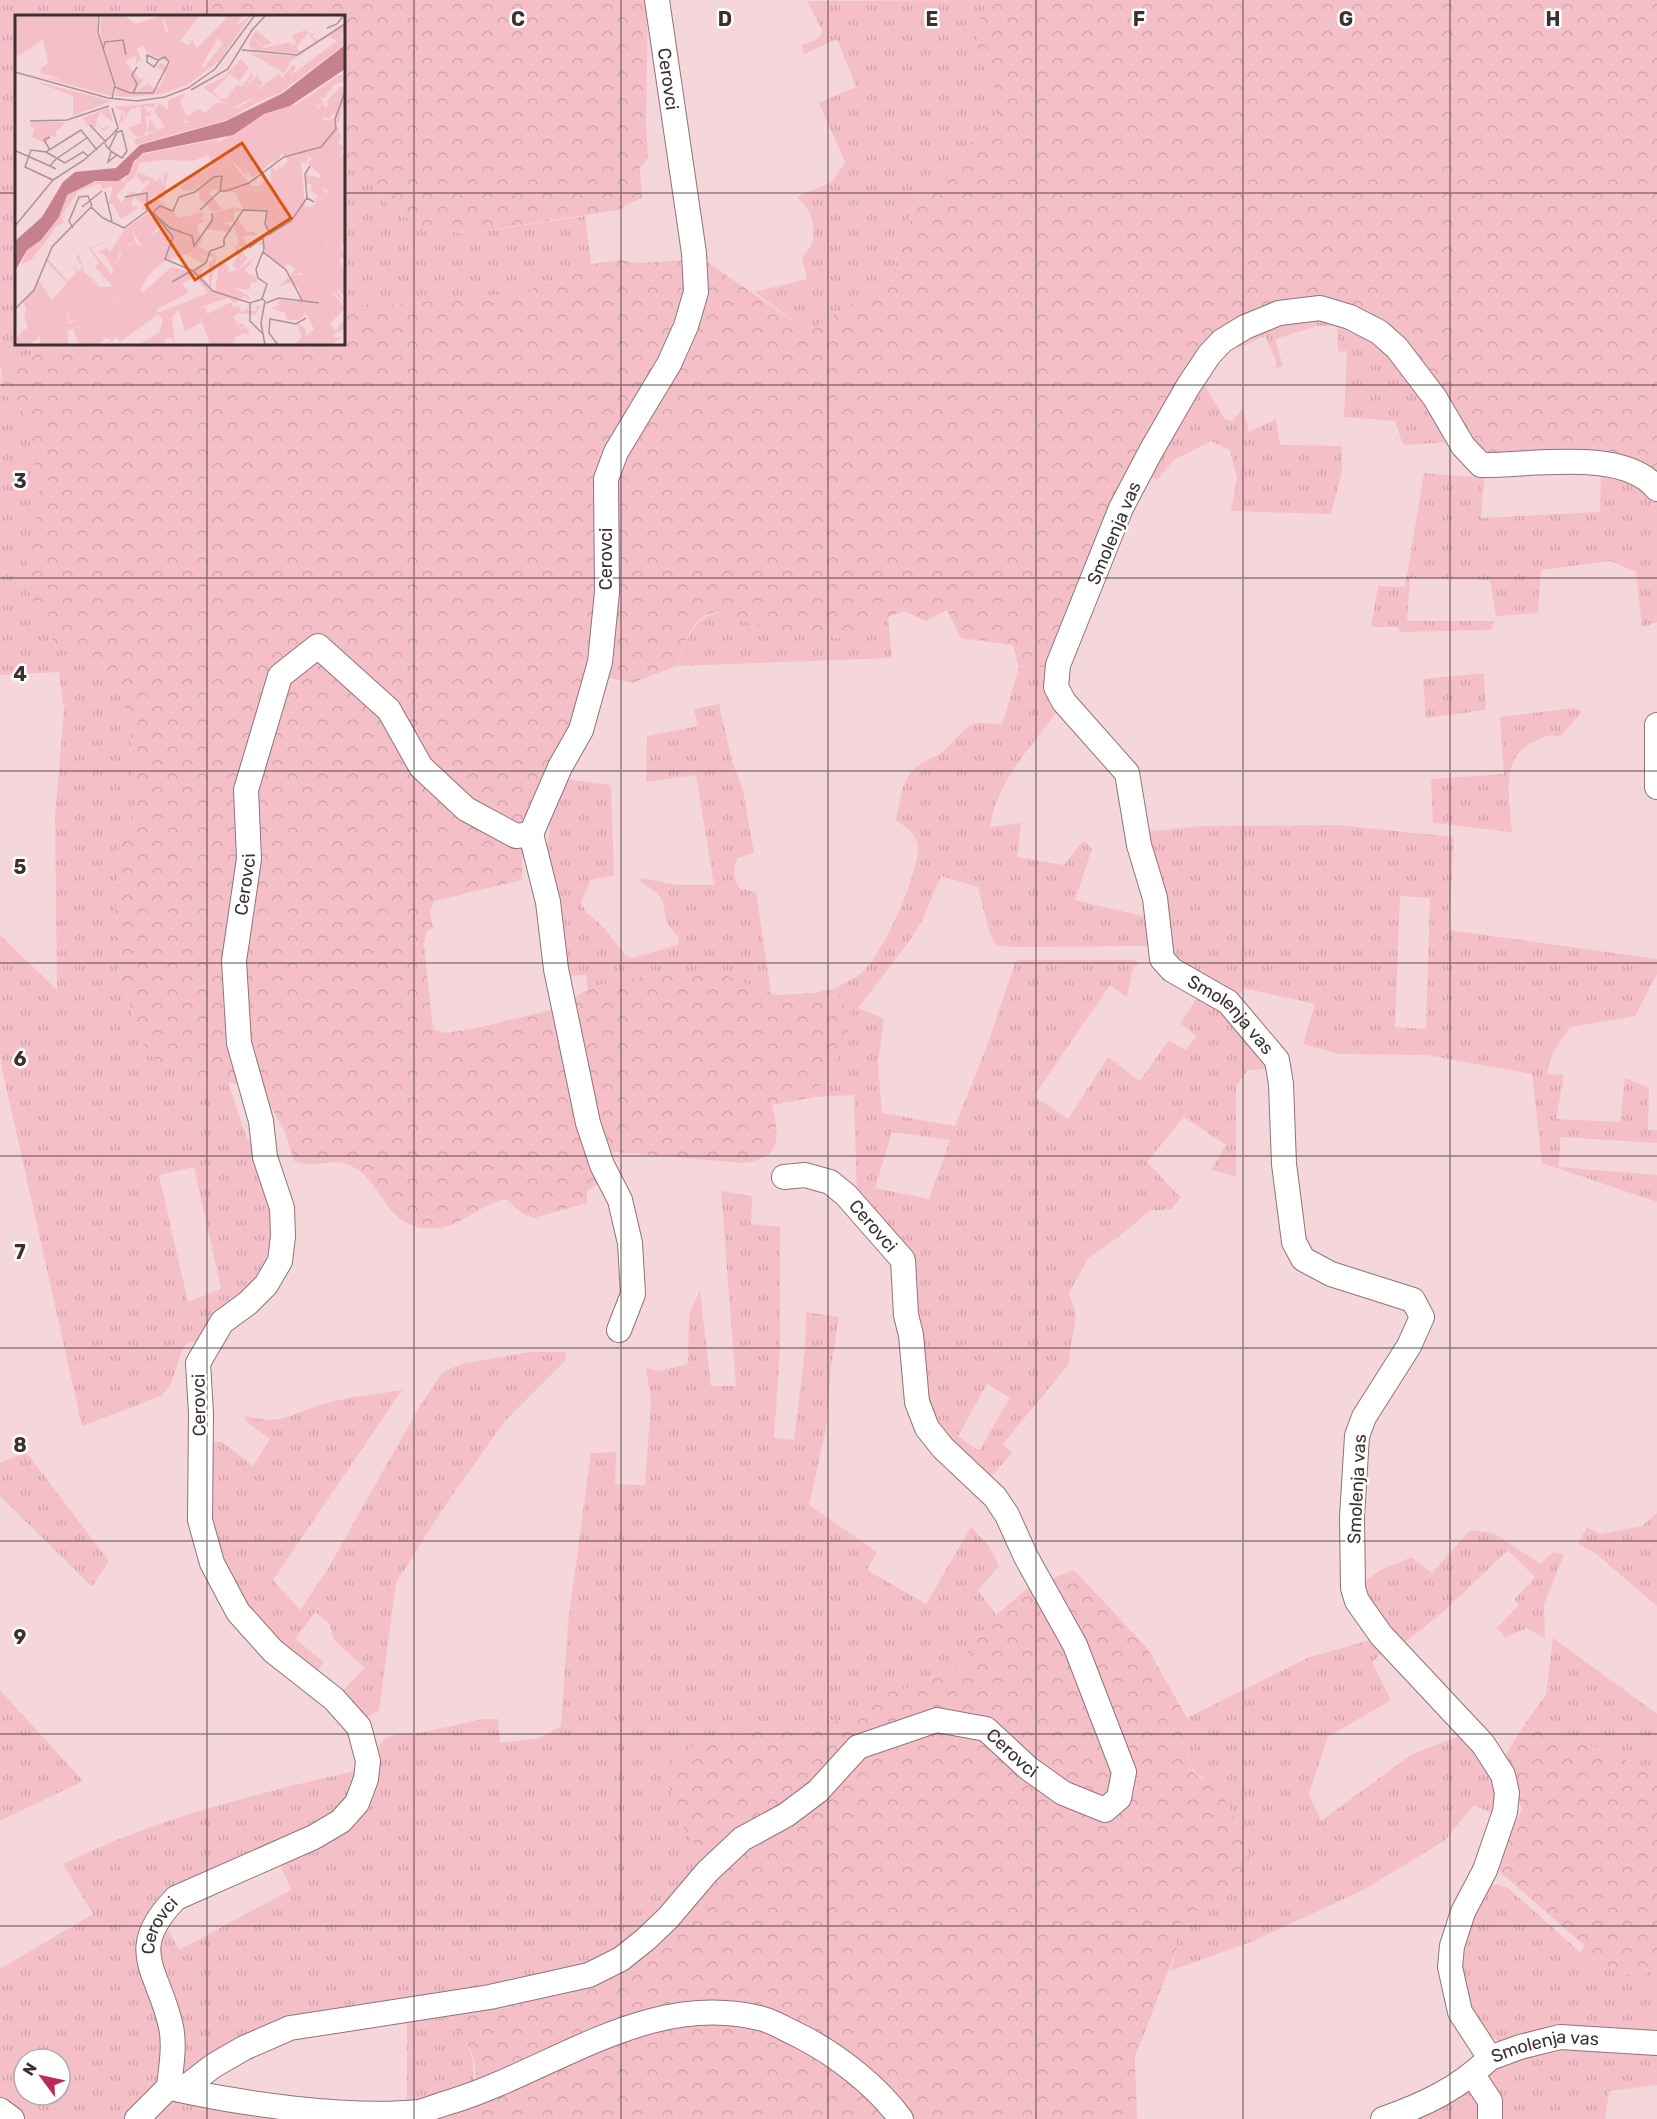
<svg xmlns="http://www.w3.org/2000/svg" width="1657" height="2119" viewBox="0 0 1657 2119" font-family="Rubik,sans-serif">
	<defs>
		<pattern id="grass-tufts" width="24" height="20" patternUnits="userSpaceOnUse" patternTransform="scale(1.5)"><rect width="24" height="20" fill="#f5bfc8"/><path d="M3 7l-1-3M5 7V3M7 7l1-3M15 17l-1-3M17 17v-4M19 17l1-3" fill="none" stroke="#d3a4ac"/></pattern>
		<pattern id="forest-crowns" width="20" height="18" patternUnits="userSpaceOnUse" patternTransform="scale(1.5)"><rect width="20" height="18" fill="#f5bfc8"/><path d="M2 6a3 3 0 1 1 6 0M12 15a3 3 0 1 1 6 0" fill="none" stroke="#d3a4ac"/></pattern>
	</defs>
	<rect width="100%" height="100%" fill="#f5d7db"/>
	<path fill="url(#grass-tufts)" fill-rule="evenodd" d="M0 0H203L202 16H16V344H84L40 351 2 365 0 370Z
		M989 0 984 68 998 93 1001 108 980 133 927 186 915 204 896 263 883 283 813 328 799 325 755 292 807 279 802 257C816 245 816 229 809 212 807 206 801 202 797 197L832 182 845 162 819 103 856 87 837 39 804 54 801 45 815 41 823 32 807 1Z
		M344 155 361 167 392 211 423 225 464 234 585 216 591 264 521 293 344 309Z
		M1328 315 1395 353 1453 442 1403 445 1395 421 1344 417 1347 351 1338 352 1337 326H1317L1275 339 1283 366 1276 368V360L1265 336 1239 348 1234 339 1260 326Z
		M1201 379 1225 419 1232 421 1243 408 1249 432 1276 419 1280 445 1342 446V472L1331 514 1231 511 1237 478 1230 450 1211 441 1174 460 1158 479 1151 478 1146 471Z
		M0 389 25 414 39 488 34 538 27 564 29 590 38 617 55 643 80 659 103 668 116 684 129 717 136 804 119 849 113 953 142 1042 155 1060 183 1072 199 1087 228 1082 246 1136 263 1163 277 1213 268 1272 204 1340 191 1342 183 1347 171 1384 161 1396 82 1426 2 1069 0 1054V935L57 990 55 817 64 710 59 672 0 675ZM194 1167 221 1289 188 1302 159 1175Z
		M1601 468 1657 496V622L1642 627 1636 572 1611 561 1541 570 1538 613 1496 616 1490 580 1410 578 1407 621H1495L1491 630 1401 632 1397 627H1371L1378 586 1405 587 1424 473 1484 478 1481 518 1600 512Z
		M723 612 769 628 839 638 888 617 892 658 676 666C686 641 693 615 723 612Z
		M1052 667 1058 710C1032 746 996 782 990 827L1021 823 1017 857 1064 865 1083 841 1092 848 1075 900 1147 917 1149 946 1014 947 996 945 989 931 978 887 941 876 922 921 908 943 858 1008 884 1019 878 1063 882 1113 955 1126 987 1046 1016 960H1135L1138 963 1132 972 1127 997 1110 985 1034 1096 1068 1119 1108 1057 1140 1081 1168 1041 1186 1050 1196 1036 1180 1023 1199 995 1219 1009 1273 1069 1248 1070 1236 1086V1176L1211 1170 1226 1145 1184 1117 1147 1162 1181 1198 1171 1209 1149 1211 1120 1236 1088 1258 1069 1293 1076 1316 1068 1365 1003 1444 1012 1453 987 1481 922 1406 908 1261 857 1200 854 1095 815 1097C828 1069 847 1047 851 1016L838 996 828 989 831 990C841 985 851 980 860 974 882 957 918 876 918 848 918 835 906 827 896 820 900 802 901 780 915 768 924 760 938 757 947 748 970 726 965 719 1002 725L1019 668ZM892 1132 950 1140 929 1199 875 1188ZM987 1384 1010 1398 979 1451 958 1436Z
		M1484 673 1486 710 1426 718 1423 679Z
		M719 704 732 761 743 790 754 853 738 858C732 868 734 878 739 888L756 892 771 993 675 972 615 981 588 989 586 975 566 976 545 870 550 823 566 779 611 785 614 875 591 880 581 902 585 911 604 928 626 956 632 958 678 945 679 938 667 924 663 901 657 893 641 882V878L678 885H714L696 775 646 782 647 736 698 726 694 709Z
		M1575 708 1582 712 1560 737C1551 734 1545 736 1537 740 1498 755 1510 799 1512 832L1433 823 1431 779 1504 774 1500 717Z
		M1338 825 1454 837 1449 930 1657 959V974L1635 1016 1570 1027 1552 1054 1547 1074 1564 1075 1556 1119 1620 1122 1625 1078 1649 1088 1648 1130H1657V1143L1560 1137 1559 1167 1657 1175V1202L1542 1163 1532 1074 1426 1055 1340 1054 1303 1044 1315 1004 1243 988 1237 999 1170 961 1141 832 1204 826ZM1400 896 1430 898 1426 1029 1395 1027Z
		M721 1191 752 1196 751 1224 780 1227V1350L774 1438 794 1440 805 1351 806 1312 839 1317 831 1367 826 1429 809 1505 877 1552 867 1570 926 1604 971 1527 989 1546 999 1566 978 1590 996 1615 978 1636 957 1668 906 1689H895L854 1719 757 1727 729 1736 706 1862 692 1883 600 1965 292 2022 183 2075 155 1948 164 1921 179 1950 291 1890 281 1866 272 1860 302 1846 376 1766 378 1747 386 1738 397 1734 419 1733 483 1719H498L500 1743 540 1738 561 1726 568 1623 591 1453 616 1452 615 1484 645 1485 651 1401 646 1368 659 1371 688 1364 689 1315 700 1290 711 1386H736Z
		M530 1352H565L566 1360 504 1422 442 1510 396 1583 379 1711 363 1718 339 1694 365 1668 334 1640 330 1624 315 1612 295 1639 324 1662 316 1674 287 1653 248 1611 209 1534V1441L222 1442 253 1466 270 1439 247 1422 245 1416C283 1425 286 1416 320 1405 347 1397 375 1394 402 1390L273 1580 300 1610 326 1572 418 1409 442 1373 461 1364Z
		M26 1452 109 1561 92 1587 0 1496V1463Z
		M1657 1513V1606L1594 1552 1578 1544 1587 1527 1600 1534 1642 1526Z
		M1470 1530 1494 1533 1540 1564 1553 1552 1564 1554 1544 1605 1545 1638 1526 1628 1505 1638 1497 1628 1519 1605 1514 1600 1535 1577 1508 1550 1444 1611 1398 1648 1359 1586 1380 1570 1412 1557 1432 1573Z
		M1553 1638 1657 1714V1777L1624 1759 1527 1721 1546 1695Z
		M1374 1639 1385 1651 1372 1662 1391 1700 1328 1737 1309 1794 1321 1821 1412 1754 1465 1734 1494 1772 1496 1815 1474 1805 1444 1841 1365 1889 1251 1942 1170 1971 1177 1948V1925L1201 1907 1255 1877 1244 1838 1203 1778C1182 1766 1187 1739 1187 1718L1310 1657Z
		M0 1690 83 1781 0 1821Z
		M363 1769 342 1813 154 1913 163 2079 127 2119H26L0 2100V1969L93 1914 63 1864C159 1817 259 1793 363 1769ZM24 2059H60V2095H24Z
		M1487 1883 1507 1887 1580 1952 1584 1959 1634 1978 1657 1969V2039L1510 2045C1466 2034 1452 1977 1461 1938 1465 1920 1479 1900 1487 1883Z
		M437 2010C465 2035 475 2049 474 2087L407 2109V2015Z
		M1567 2044 1657 2050V2085L1609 2091 1605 2119H1493L1481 2079 1506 2058Z
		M1473 2084 1487 2119H1410Z
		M183 2098 296 2119H155L154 2113 169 2102Z
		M461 2107 468 2119H408Z"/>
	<path fill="url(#forest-crowns)" d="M203 0H648L646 122 648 158 640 168 642 198 617 210 464 234 422 225 392 211 361 167 344 155V16H202Z
		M989 0H1657V480L1485 453 1431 379 1350 310 1217 337 1052 667 1019 668 1013 645 961 638 947 610 926 621 904 611 873 623 866 637C827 638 784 635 746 622 735 618 724 609 711 613 690 620 683 648 676 666L632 683 606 677 615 474 704 260 799 325 813 328 883 283 896 263 915 204 927 186 980 133 1001 108C997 82 973 60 977 31 978 19 986 11 989 0Z
		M619 260 638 263 688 260V294L676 337 625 422 600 611 580 708 534 816 522 860V880L434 901 430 911 433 928 426 932 424 945 433 1029 446 1033 476 1028 556 1009 588 989 615 981 675 972 727 976 777 995 814 993 828 989 838 996 851 1016C847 1047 828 1069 815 1097L772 1105C779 1136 783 1158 743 1163L605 1151V1179L587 1191V1203L534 1218 523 1214 506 1199C482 1203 463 1225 439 1228 385 1234 385 1183 353 1167 338 1159 333 1163 317 1164 310 1165 302 1163 294 1161L285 1132 261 1089 228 1082 198 1087 183 1072 155 1060 142 1042 113 953 119 849 136 804 129 717 116 684 103 668 80 659 55 643 38 617 29 590 27 564 34 538 39 488 25 414 0 389 2 365 40 351 84 344H344V309L521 293 591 264Z
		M1074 1570 1148 1649 1187 1718V1756L1193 1772 1222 1794 1244 1838 1255 1878 1201 1907 1177 1925V1948L1135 2057 1137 2119H468L461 2107C465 2101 472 2094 474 2087 483 2055 458 2029 437 2010L602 1979 706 1862C683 1828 667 1805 668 1762L684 1749 757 1727 854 1719 872 1694 881 1688 906 1689 957 1668 978 1636 996 1615 1027 1589Z
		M1527 1721 1624 1759 1657 1777V1969L1634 1978 1584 1959 1580 1952 1585 1946 1492 1865 1522 1810 1515 1786 1501 1762Z"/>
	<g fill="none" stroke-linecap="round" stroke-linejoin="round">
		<defs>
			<g id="street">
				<path id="s1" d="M1657 489C1624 447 1529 466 1481 465L1463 446 1435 398 1397 348 1379 332 1350 317 1320 308 1279 313 1245 327 1222 341 1209 355 1189 385 1151 451 1121 508 1058 665 1056 687 1064 702 1127 773 1139 845 1155 898 1162 959 1172 970 1228 1002 1277 1060 1281 1084 1284 1164 1294 1242 1303 1259 1331 1274 1413 1300 1422 1317 1409 1346 1364 1417 1357 1436 1352 1517 1353 1588 1357 1601 1381 1635 1483 1744 1503 1775 1507 1793 1505 1812 1485 1870 1463 1912 1452 1946 1450 1967 1460 2012 1490 2058 1520 2047 1560 2037 1657 2043"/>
				<path d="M1657 725V787"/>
				<path d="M531 834 548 902 556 969 588 1123 602 1165 620 1200 630 1243 633 1294 619 1330"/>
				<path d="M1473 2075 1490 2101V2119"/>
				<path id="s2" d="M169 2087C171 2068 175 2046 171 2027 159 1970 124 1951 176 1898L314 1837 341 1821 357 1803 366 1779 368 1761 359 1727 334 1699 273 1651 238 1612 212 1563 200 1520 201 1413 198 1363 222 1322 248 1303 266 1285 280 1261 283 1236 282 1208 265 1157 261 1121 239 1043 234 961 249 859 246 790 280 676 318 646 389 710 421 767 466 809 516 836 531 834 560 767 581 730 600 662 607 592 606 479 616 452 669 364 686 326 696 292 694 253 657 0"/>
				<path d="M171 2088C242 2104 347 2119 419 2112 430 2109 442 2104 453 2101 555 2069 651 1989 763 2019 775 2022 788 2031 800 2036 837 2055 876 2085 901 2119"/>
				<path id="s3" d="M182 2090 213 2066 244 2048 290 2028 490 1997 589 1975 621 1959 646 1939 668 1918 707 1872 742 1839 786 1815 818 1791 858 1747 937 1720 986 1729 1028 1768 1063 1793 1105 1810 1119 1798 1124 1772 1075 1645 1026 1557 1007 1515 995 1497 943 1448 927 1428 917 1402 911 1335 906 1315 903 1260 846 1195 830 1182 805 1175 784 1177"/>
				<path d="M0 2110 12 2119"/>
				<path d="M137 2119 169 2087"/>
				<path d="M1383 2119C1424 2105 1459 2088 1490 2058"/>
			</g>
		</defs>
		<use href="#street" stroke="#8f7479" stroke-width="26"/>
		<use href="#street" stroke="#fff" stroke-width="24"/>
	</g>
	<path fill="none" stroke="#3c3032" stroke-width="1.5" stroke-opacity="0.55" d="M207 0V16M414 0V2119M621 0V2119M828 0V2119M1036 0V2119M1243 0V2119M1450 0V2119M0 193H16M344 193H1657M207 344V2119M0 385H1657M0 578H1657M0 771H1657M0 963H1657M0 1156H1657M0 1348H1657M0 1541H1657M0 1734H1657M0 1926H1657"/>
	<g text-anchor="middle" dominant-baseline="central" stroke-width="5" stroke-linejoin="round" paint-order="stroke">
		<g font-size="18" fill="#3c3032" stroke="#fff">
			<text transform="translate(668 79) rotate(82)">Cerovci</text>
			<text transform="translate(1114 533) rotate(-67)">Smolenja vas</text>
			<text transform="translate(606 559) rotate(-90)">Cerovci</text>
			<text stroke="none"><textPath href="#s2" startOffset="1428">Cerovci</textPath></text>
			<text stroke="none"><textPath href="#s1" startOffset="1299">Smolenja vas</textPath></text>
			<text transform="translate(873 1226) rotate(49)">Cerovci</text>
			<text transform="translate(199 1405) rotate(-91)">Cerovci</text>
			<text transform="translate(1357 1489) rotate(-87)">Smolenja vas</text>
			<text stroke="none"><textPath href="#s3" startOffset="954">Cerovci</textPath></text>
			<text stroke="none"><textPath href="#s2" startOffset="168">Cerovci</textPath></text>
			<text stroke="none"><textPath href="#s1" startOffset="2595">Smolenja vas</textPath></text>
		</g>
	</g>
	<g transform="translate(15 15)">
		<rect width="330" height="330" fill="#f5d7db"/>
		<path d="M34 0H83L82 18 75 21 82 19 99 69 97 81 24 62 45 65 38 61 36 50 41 47ZM86 0H109L120 9 108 15 111 34 128 30 122 34 126 44 121 49V40L110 47 125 64 129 63 120 78 133 68 139 74 144 72 151 58 141 52 147 48 154 54 152 51 157 48 159 28 152 23 155 19 147 0H185L165 26 174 30 177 25 182 33 211 4 209 0H228L220 12 236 0 205 45 174 69 148 79 116 82 100 81 102 71 85 23ZM203 23 208 28 188 54 187 50ZM330 10V19L322 24 330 21V29L265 78 241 88 239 84 228 87 219 94 218 88 206 87 200 90 208 100 202 104 178 109 172 106 132 118 135 104 142 115 150 112 139 96 144 88 153 95V85L171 78 165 87 172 101 184 94 190 98 201 88 207 86 188 72 209 62 226 44 234 53 224 66 215 59 198 76 202 81 211 70 203 81 205 84H211L222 69 227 72 237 58 239 60 229 73 242 61 248 68 240 77 264 58 267 63 279 49 281 53 275 61 322 26 314 21 276 46 269 58 234 38 279 41ZM241 15 257 28 249 31 237 22 249 33 275 27 278 30 281 27 277 20 291 15 295 20 301 17 297 22 302 25 300 27 293 18 282 31 284 38 237 36 234 29 237 21ZM324 60H328L330 66 320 69 309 83 305 81 308 88 300 93 297 87 302 76ZM19 66 96 86 58 101V81ZM330 71V93L328 89 325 105 321 110 319 97 315 103H307L308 106 319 103V106L309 107 303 117 302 107 305 96 313 90 312 85 324 74 323 72ZM141 88 139 93 129 91 133 97 137 96 134 102 130 100 132 114 129 120 122 122 113 113 126 108V91L116 94 108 107 110 99 108 94V104L103 111 107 96 100 92ZM94 93 98 107 85 97 81 106 87 114 95 109 91 115 87 116 81 107V112H75L67 103ZM18 107H51L40 118 42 123 36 120 31 129 17 122 19 113 14 110ZM239 119H244L243 129 228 147 233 162 211 139 199 155 186 163 181 175 169 176 165 173 184 155 185 159 198 150 193 140 178 146 149 145 147 135 204 124 198 134ZM269 136 278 142 285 140 277 156 260 165 252 176 236 174V171H245L251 164 256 168V151L261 156 265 149 266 154 273 145 267 139 259 148 258 142ZM299 142 317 160 313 175 306 173 312 179 309 185 295 175 297 169H291L290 159 304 163 306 160 292 148ZM124 157 142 166 145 161 148 171 149 159 153 157 149 184 141 180 134 184 145 186 164 203 189 197 186 202 194 195 185 205H192L183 209 182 217 186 219 180 220 168 210 164 215 145 210 127 231 117 216 121 229 116 228 104 239 99 256 89 239 82 237 91 233 95 237 110 214 136 196 124 193 130 192 119 181 116 191 124 193 106 204 98 189H93L98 171 88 174 85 168 63 176 47 200 49 208 42 210 35 221 32 218 55 176 71 168 108 164 110 172 101 180 106 188 115 177 125 178 135 167 132 165 128 169 121 161ZM219 192 228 195 219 197V207L223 204 232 217H239L242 220 228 221 233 231 223 232 233 243 221 257 242 240 229 256 242 263V267H236L234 275 220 273 235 282 233 285 230 281 220 288 213 283 189 291 180 296 190 292 192 299 216 287 218 292 225 291 226 297 234 293 233 296H242L240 290 245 292 240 300 224 298 218 302 223 309 219 313 227 308 230 310 223 315 231 312 235 320 229 318 220 322 219 328 226 330H195L187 307 170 317 164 295 157 302 160 330 157 323 150 324 149 330H123L144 318 148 305 143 299 105 327 101 322 92 330 96 324 90 323 83 330H64L58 314 83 302 51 307 54 305 51 292 63 282 60 273 43 286 37 285 52 268 31 246 34 238 32 243 53 266 62 257 57 250 64 256 67 252 61 242 64 239 69 257 86 272 73 266 72 281 96 279 102 289 118 282 124 273 128 278 156 252 178 257 186 251V260L194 270V248L201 242 184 240 192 245 189 249 172 239 179 240 184 232 202 241 195 275 200 277 204 245 214 252 213 258 222 254 217 250 222 242 220 232 224 229 218 207H208L218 212 216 217 189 214 201 197ZM180 262 193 278 143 298 141 295 174 277 167 269ZM64 219 74 233 91 226 76 234 96 259 98 272 80 252 84 248ZM326 224 330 227V230L325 227 330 243H324L330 258V281L320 272 330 287 316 276 330 293 315 309 320 316 330 304V314L320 318 319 323 330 321 315 330H280L287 321 282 309 289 312 292 321 299 314 291 298 284 305H277L271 304V298L256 293 265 290 262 288 266 284 282 287 286 280 283 272 276 270 279 266 263 272 264 271 277 259 293 261 311 248 318 243 309 232 315 225 320 231ZM12 292 28 320 13 330H3L1 322 13 312 9 301Z" fill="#f5bfc8" fill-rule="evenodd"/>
		<path d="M0 0 37 1 41 47 36 51 38 61 26 59V53L33 48 28 24 0 43ZM147 0 150 16 155 18 152 23 160 27 157 48 134 39 127 30 111 35 107 13ZM302 76 298 89 302 94 308 88 310 91 302 107 303 116 308 107 319 106 326 121 323 128 329 131 324 144 330 137V227L326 224 320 231 316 226 312 227 309 232 319 243 302 254 297 268 286 258 277 259 280 254 273 249 269 253 249 237 247 229 241 230 253 220 251 195H228L221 178 199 174 194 178 207 194 198 197 185 184 183 175 184 165 211 139 240 176H252L260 165 277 156 284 138 278 142 269 136 239 162 235 161 227 146 243 129V119L200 136 198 131 245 101 282 89ZM294 141 317 162 310 185 301 181 300 190 294 192 290 190 286 145 290 149ZM239 84 241 88 214 104 121 130 119 125 159 109 202 104 208 100 200 90 204 88H218L220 94ZM147 135 149 145 125 148 119 163 107 171 123 141ZM167 210 188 223 179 240 175 238 150 246 137 256 121 280 103 289 96 279 72 281 73 266 85 272H98L95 262 109 233 119 228 127 232V226L143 216 145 211 163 215ZM32 218 35 221 16 245 6 250 12 235ZM24 266 37 285 43 286 60 273 63 282 51 293 53 309 69 302H83L52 316 54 330H24L27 317 8 288Z" fill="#f5bfc8" fill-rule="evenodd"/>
		<path d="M330 30V54L275 91 249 99 218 120 128 138 119 146 114 159 103 166H80L52 180 44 202 26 225 12 235 0 256V226L27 202 48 167 60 157 101 153 125 130 211 106 268 78Z" fill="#c6818e"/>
		<path fill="none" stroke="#ab9497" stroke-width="1.5" d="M84 0 83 18 100 70 97 84M312 13 322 9 329 0M88 34 90 27 108 25 111 40M227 35 282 40 330 9M0 57 93 83 122 86 150 82 173 73 200 54 240 0M100 72 115 78H138L154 47 150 42 143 45 132 40V47L139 52 144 45M176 75 213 54 237 15 251 0M118 79 122 69 117 60 122 52M15 106 52 105 94 91M75 110 91 127M90 128 92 132 97 137 107 143 112 136 107 116 102 117 94 134M35 135 29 125 35 122M1 136 35 151M31 137 50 148 68 137 73 141M96 137 93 147 102 140M295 151 290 159 292 183 299 187M41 154 35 151 41 144 72 123M38 165 10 152 16 135 31 137 66 115 82 135M90 177 97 206M132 177V196M110 182 132 178M67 192 87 176M185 195 205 176M138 197 145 191 158 196 164 182 180 177 199 162 207 161 205 176H211L234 168 269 142 306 132 321 114 320 104 330 77M138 197 158 222 150 244 178 256M138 198 155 213 177 221 179 231 197 206V198M0 211 38 165 69 145 97 120 103 113 97 93M58 213 54 206 64 182 73 181 77 191M253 220 276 206 292 183M248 223 254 217 250 209 252 196 228 195 209 224V231L195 236 191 248 178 256 198 276 235 288 247 284 250 286 246 308 250 330M234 233 248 223 249 234 241 254 243 263 252 269 247 284M248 237 271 255 287 285M157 267 176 256M235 288V306L248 319M251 288 264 283 304 288M0 294 19 275 37 232 76 192 88 203 109 213 132 196M263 330 254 318 255 304 281 309 291 303"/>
		<path fill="#d75510" fill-opacity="0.15" stroke="#d75510" stroke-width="3" d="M227 128 276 203 180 265 131 190Z"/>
		<rect width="330" height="330" fill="none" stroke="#3c3032" stroke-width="3"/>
	</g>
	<g font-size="20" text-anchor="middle" font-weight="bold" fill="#3c3032" stroke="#fff" stroke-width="5" stroke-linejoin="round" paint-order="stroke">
		<text x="518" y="26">C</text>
		<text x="725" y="26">D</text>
		<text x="932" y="26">E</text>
		<text x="1139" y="26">F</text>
		<text x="1346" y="26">G</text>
		<text x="1553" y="26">H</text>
		<text x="20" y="488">3</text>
		<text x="20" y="681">4</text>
		<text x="20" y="874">5</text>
		<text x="20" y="1066">6</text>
		<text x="20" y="1259">7</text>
		<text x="20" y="1452">8</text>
		<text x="20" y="1644">9</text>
	</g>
	<g transform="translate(42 2077) rotate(303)"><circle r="28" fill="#ffffff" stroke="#b1acad" stroke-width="1.5"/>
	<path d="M0-4.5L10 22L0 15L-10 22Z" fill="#bb2c58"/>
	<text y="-9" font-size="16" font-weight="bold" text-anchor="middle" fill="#3c3032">N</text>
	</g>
</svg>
